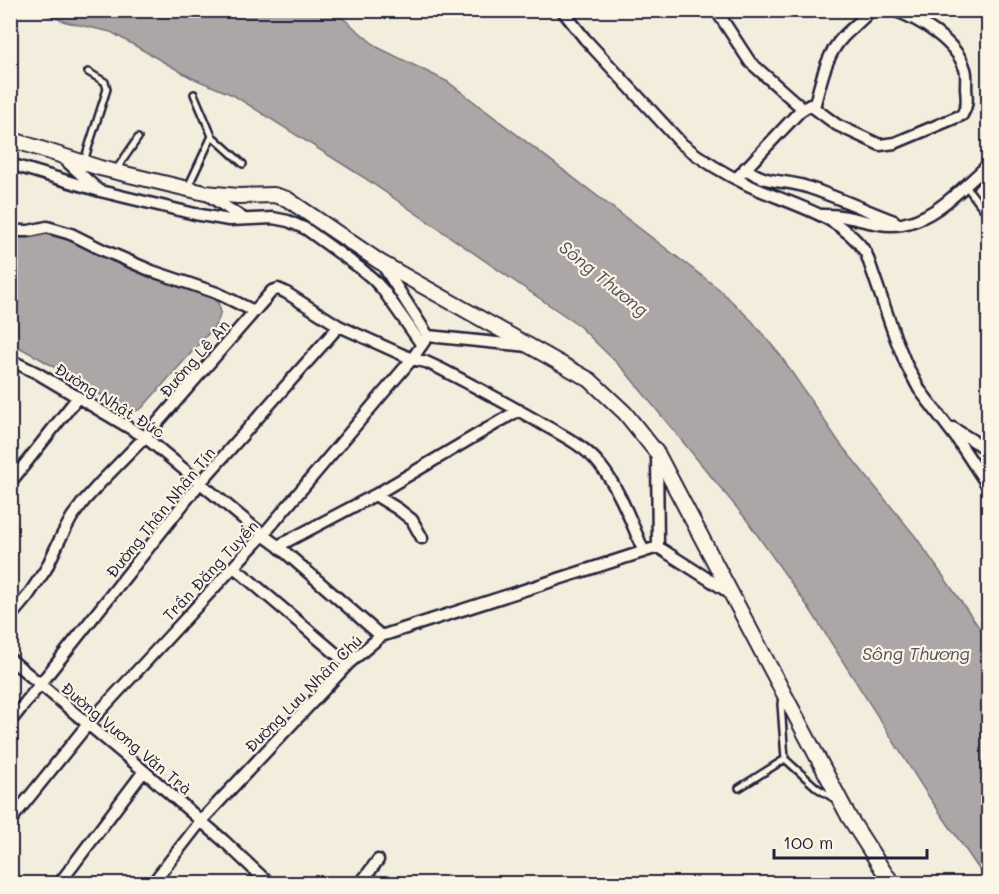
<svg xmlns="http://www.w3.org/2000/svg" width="999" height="894" viewBox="0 0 999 894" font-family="Mali,sans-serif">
	<rect width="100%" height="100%" fill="#f3edde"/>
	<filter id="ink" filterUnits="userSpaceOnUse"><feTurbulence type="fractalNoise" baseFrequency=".0167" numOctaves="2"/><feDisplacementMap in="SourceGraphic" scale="12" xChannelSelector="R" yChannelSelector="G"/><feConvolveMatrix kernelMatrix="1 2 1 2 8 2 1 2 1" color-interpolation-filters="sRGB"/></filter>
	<g filter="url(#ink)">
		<path fill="#aca7a6" stroke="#75727b" stroke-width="1.5" d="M37 11H331L344 19 377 47 448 82 719 289 752 321 780 355 841 445 915 536 988 640V882L927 794 811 611 746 519 624 370 577 324 363 177 233 95 190 77 111 32 66 22Z
			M46 233C83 243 117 262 152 277 168 283 205 290 216 301 223 308 220 318 215 326L142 408C136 412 133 412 126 410L39 358 11 343 10 238 26 237Z"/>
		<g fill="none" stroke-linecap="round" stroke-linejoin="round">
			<defs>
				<path id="service" d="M212 136 243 164
					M84 161 107 89 105 82 88 72
					M116 170 138 138
					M965 185 988 215
					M188 187 212 136 194 94
					M785 759 817 788 835 799
					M739 788 785 759 781 704 782 696"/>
				<path id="minor" d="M562 10 585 39 682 144C702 160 725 174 748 185 788 204 841 214 866 253L895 337 906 364 919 389 957 439 988 486
					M716 10 750 62 803 109
					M814 107C821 83 825 56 843 37 852 28 862 20 871 10
					M62 157 97 189
					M10 164 100 191 195 214 229 220 273 218 288 221 306 229 360 268 373 279 383 290 422 345
					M745 168C767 185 784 179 807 187 837 197 865 210 894 221
					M736 179 800 111 810 105 837 125 880 145 895 143 962 115C968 105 967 99 966 88 966 82 967 74 965 69 956 41 919 19 893 10
					M205 193 244 219
					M822 215C828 215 834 215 840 216 857 218 873 225 891 225 930 225 961 189 988 165
					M10 231H29L47 227 71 234 103 250 152 271 217 293 254 311
					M382 264 428 336 528 346
					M10 360 37 373 145 437 263 535 278 546 381 636
					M953 428 988 450
					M657 453 658 547 730 593
					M10 483 78 397
					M375 495 398 509 412 520 422 538
					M278 546 375 495 519 410
					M234 567 348 664
					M10 617 27 597 46 569 60 539 72 517 84 501 101 482 145 437 272 291 278 289 285 292 339 326 412 359 426 362 439 368C474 386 510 405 544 425 564 436 586 447 600 465 619 488 632 524 644 552
					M10 659 144 771 224 841 261 876 271 884
					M10 722 200 483 339 326
					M10 821 88 724 263 535 412 359 428 336
					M59 884 144 771
					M152 884 201 821 348 664 381 636 658 547
					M360 884 378 860"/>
				<path id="tertiary" d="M10 139 100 168 205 193 238 196 274 195 287 199 380 262 590 380 625 413 657 453 849 817 886 875 894 884"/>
			</defs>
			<use href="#service" stroke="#22223b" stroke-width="10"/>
			<use href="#minor" stroke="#22223b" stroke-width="15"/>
			<use href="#tertiary" stroke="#22223b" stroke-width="18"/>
			<use href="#service" stroke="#fcf5e5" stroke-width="5"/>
			<use href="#minor" stroke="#fcf5e5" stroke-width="10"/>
			<use href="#tertiary" stroke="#fcf5e5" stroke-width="14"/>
		</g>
	</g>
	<g text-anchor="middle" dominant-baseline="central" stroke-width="4.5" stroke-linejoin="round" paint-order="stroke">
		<g font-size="16" fill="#22223b" stroke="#fcf5e5">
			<text transform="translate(194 358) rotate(-49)">Đường Lê An</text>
			<text transform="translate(110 400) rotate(32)">Đường Nhật Đức</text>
			<text transform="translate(160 512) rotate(-51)">Đường Thân Nhân Tín</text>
			<text transform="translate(210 570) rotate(-47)">Trần Đăng Tuyển</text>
			<text transform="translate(303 693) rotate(-45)">Đường Lưu Nhân Chú</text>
			<text transform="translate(127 738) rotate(40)">Đường Vương Văn Trà</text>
		</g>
		<g font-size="18" font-style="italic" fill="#525160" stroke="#fcf5e5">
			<text transform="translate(604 278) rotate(39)">Sông Thương</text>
			<text x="916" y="653">Sông Thương</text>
		</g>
	</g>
	<rect width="999" height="894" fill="none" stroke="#fcf5e5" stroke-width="36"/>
	<rect x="18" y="18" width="963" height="858" fill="none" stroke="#22223b" stroke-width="2" filter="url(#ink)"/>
	<path d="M774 849v9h153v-9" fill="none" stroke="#22223b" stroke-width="3"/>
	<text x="783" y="849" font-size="18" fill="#22223b" stroke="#fcf5e5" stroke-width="4.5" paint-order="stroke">100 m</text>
</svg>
